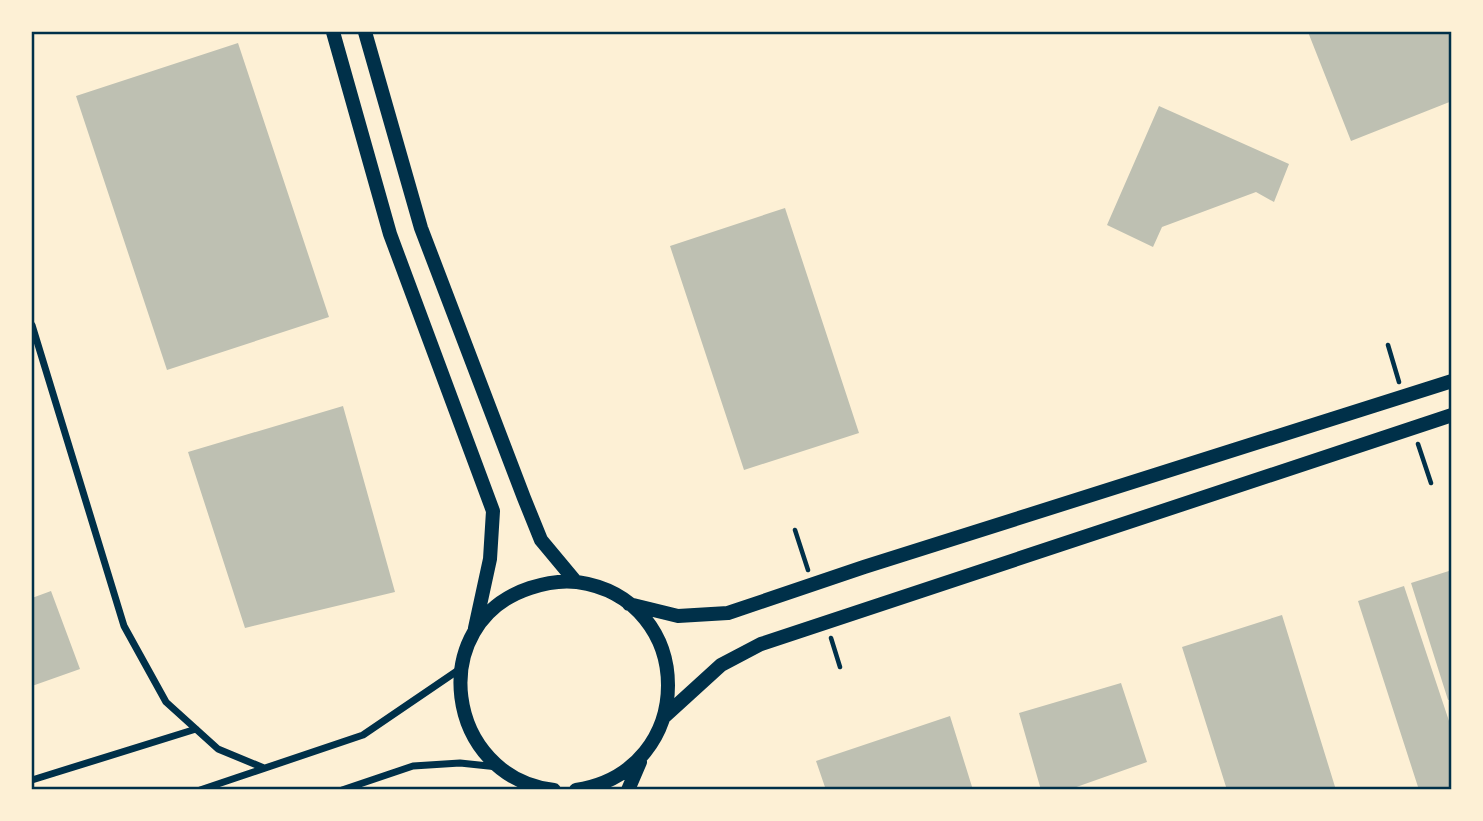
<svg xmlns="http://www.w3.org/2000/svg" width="1483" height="821" viewBox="0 0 1483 821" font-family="Commissioner,sans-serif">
	<rect width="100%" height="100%" fill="#fdf0d5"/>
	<path fill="#bec0b2" d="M1308 32H1452V101L1351 141Z
		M238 43 329 317 167 370 76 96Z
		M1159 106 1289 164 1274 202 1256 192 1162 227 1153 247 1107 225Z
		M785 208 859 433 744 470 670 246Z
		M343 406 395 592 245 628 188 452Z
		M1452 570V699L1448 700 1411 583Z
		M1404 586 1452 730V790H1419L1358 601Z
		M51 591 80 669 32 686V598Z
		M1282 615 1336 790H1227L1182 647Z
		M1121 683 1147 762 1068 790H1041L1019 713Z
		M950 716 973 790H826L816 761Z"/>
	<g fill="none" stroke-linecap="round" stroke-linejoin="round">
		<path stroke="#003049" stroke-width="4.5" d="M1388 345 1399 382
			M1418 444 1431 483
			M795 530 808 570
			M831 638 840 667"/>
		<path stroke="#003049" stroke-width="7" d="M32 325 124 626 166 702 218 749 264 768
			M32 780 196 729
			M200 790 363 735 460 669
			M342 790 413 766 460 763 498 767"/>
		<path stroke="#003049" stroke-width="14" d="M333 32 390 234 493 511 490 559 475 628
			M365 32 421 228 524 498 541 540 576 582
			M629 604 678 616 728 613 864 567 1452 381
			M665 716 721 665 761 644 1452 415
			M554 790C445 777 424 623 530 588 545 583 561 580 577 582 698 599 699 771 576 790
			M628 790 640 762"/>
	</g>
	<rect width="1483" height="821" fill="none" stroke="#fdf0d5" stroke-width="66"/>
	<rect x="33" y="33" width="1417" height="755" fill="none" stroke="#003049" stroke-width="2.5"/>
</svg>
